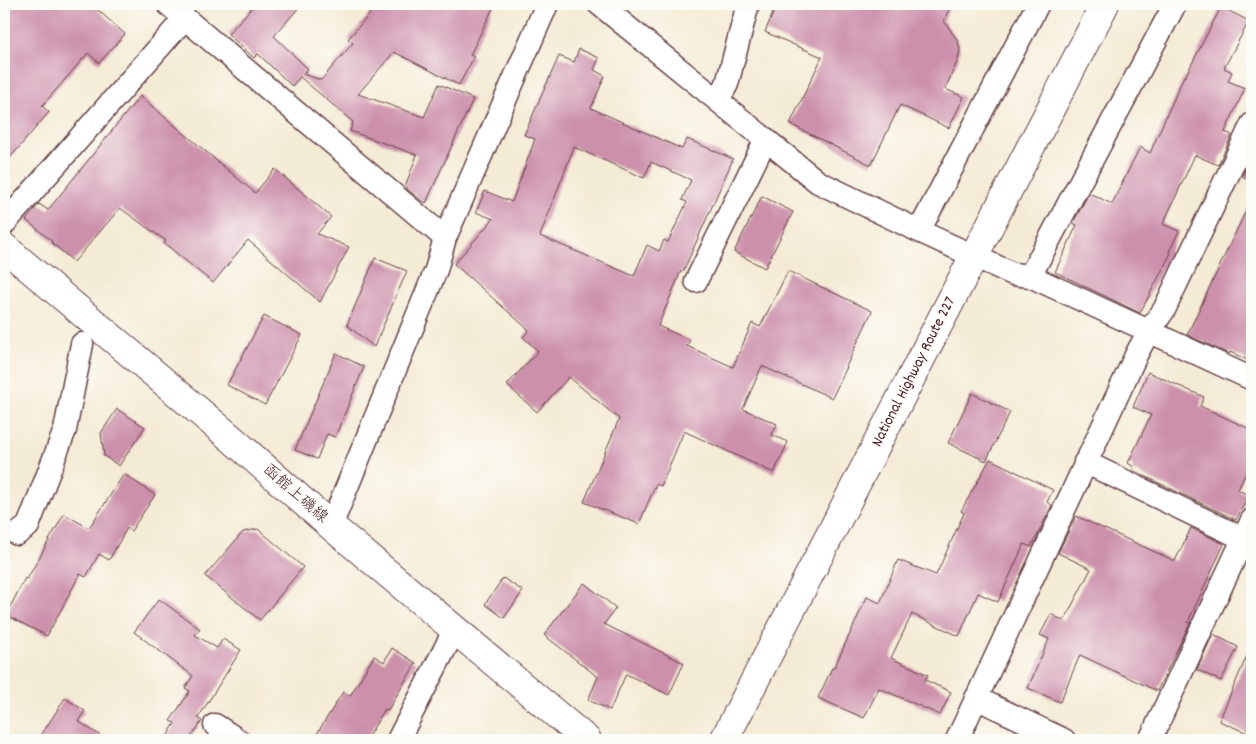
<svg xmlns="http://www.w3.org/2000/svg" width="1256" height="744" viewBox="0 0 1256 744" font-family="Dekko,'Klee One',sans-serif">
	<rect width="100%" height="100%" fill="#fdfcf7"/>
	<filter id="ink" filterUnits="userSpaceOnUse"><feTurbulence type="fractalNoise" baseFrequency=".02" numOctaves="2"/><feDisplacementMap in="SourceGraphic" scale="10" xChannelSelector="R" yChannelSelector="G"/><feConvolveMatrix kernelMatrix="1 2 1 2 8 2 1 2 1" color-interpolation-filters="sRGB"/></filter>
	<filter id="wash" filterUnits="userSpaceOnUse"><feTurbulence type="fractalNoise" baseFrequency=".0096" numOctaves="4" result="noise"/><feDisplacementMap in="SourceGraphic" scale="20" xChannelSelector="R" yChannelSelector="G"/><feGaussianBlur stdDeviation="1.12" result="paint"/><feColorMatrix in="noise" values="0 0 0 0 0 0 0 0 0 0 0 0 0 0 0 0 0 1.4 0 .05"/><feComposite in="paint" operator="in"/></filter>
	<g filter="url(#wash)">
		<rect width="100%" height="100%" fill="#f4ebd5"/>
		<g id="blocks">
			<path fill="#cc90ab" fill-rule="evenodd" d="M4 4H91L125 34 99 63 88 53 42 106 49 112 4 165Z
				M255 4H302L274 36 308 69 303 74 321 80 353 43 348 39 378 4H495L470 55 474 57 459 85 394 52 358 94 424 117 439 84 473 99 426 203 422 201 407 189 406 184 417 155 350 131 353 122 300 77 292 86 258 54 254 58 228 34Z
				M777 4H951L944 21 958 41 960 50 958 60 945 89 964 97 949 128 900 105 871 165 790 124 822 57 765 32Z
				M1221 7 1249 21 1224 68 1232 72 1228 81 1245 88 1225 132 1232 135 1218 165 1195 155 1163 224 1179 231 1169 252 1171 253 1140 313 1055 272 1077 225 1073 223 1089 193 1112 204 1140 147 1150 153 1184 76 1185 77Z
				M579 49 599 58 594 70 605 76 591 108 682 149 687 139 733 159 683 272 681 271 658 326 690 340 687 346 733 367 752 323 760 327 788 271 872 311 846 367H847L832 398 762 366 743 409 777 424 772 435 788 442 774 473 684 431 661 486 656 484 639 524 584 502 619 419 569 377 537 412 507 385 538 351 523 337 529 330 454 264 493 219 476 212 485 191 512 202 535 139 524 135 559 56 574 62ZM574 147 644 178 651 162 691 180 682 200 687 202 668 242 664 240 659 251 647 245 634 276 540 236Z
				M140 96 255 193 275 169 331 217 317 234 349 247 320 302 248 240 213 283 164 243 166 241 120 208 74 262 51 242 52 241 26 220 39 204 48 210Z
				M1252 154V181L1242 176Z
				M762 196 793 212 765 268 734 252Z
				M1252 198V362L1230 352 1229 354 1187 335Z
				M375 258 407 271 374 347 347 325Z
				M264 316 302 335 265 405 227 385Z
				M336 353 364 367 335 437 327 434 317 459 295 450Z
				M1148 372 1204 397 1200 406 1252 430V459L1238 490 1249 495 1236 520 1132 470 1134 467 1128 463 1151 415 1133 407Z
				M972 393 1010 412 986 461 948 443Z
				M117 409 145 427 119 466 104 456 101 433Z
				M990 459 1053 490 1047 502 1052 505 1034 542H1033L1031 547 1024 544 998 602 978 593 959 636 912 614 891 658 928 675 925 680 951 692 940 715 879 688 864 718 818 698 832 668H834L867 597 880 603 898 560 936 575 964 513 961 511Z
				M124 474 155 495 131 531 127 528 109 560 99 554 86 577 80 574 47 636 6 615 25 578 27 579 64 514 89 528Z
				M1076 516 1175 561 1191 528 1224 544 1188 622 1190 623 1157 691 1080 655 1060 702 1028 688 1049 639 1040 635 1051 614 1064 621 1091 569 1058 553Z
				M258 529 303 567 260 620 205 576 243 532Z
				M503 578 523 591 504 618 485 604Z
				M584 583 616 608 604 624 684 663 669 695 626 674 610 710 588 700 598 677 544 635Z
				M159 599 200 629 195 635 217 648 223 639 241 650 198 718 202 721 189 740H165L175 723 170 721 190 691 185 688 193 676 134 632Z
				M1213 634 1238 647 1221 681 1197 670Z
				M1252 644V735L1219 721Z
				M392 648 416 663 388 710 385 709 366 740H313L343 692 350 696 374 656 384 662Z
				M65 698 85 711 78 721 107 740H38Z"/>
		</g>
	</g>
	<g filter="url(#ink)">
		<use href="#blocks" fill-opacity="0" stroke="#643e44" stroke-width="1"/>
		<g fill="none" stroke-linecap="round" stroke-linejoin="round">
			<defs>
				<path id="minor" d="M168 4 445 238
					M599 4 818 182 919 231
					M1038 4 919 231 1013 274 1030 276 1252 379
					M718 100 727 84 748 4
					M4 224 185 18
					M1030 276 1175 4
					M696 281 766 139
					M1085 462 1244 539
					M331 526 436 270 445 238 547 4
					M17 534 28 526 65 430 82 344
					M976 698 1064 740
					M215 725 238 740
					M398 740 455 629
					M957 740 1137 353 1149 331 1164 310 1252 124
					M1150 740 1252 520"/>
				<path id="primary" d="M4 247 232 439 331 526 587 740"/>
				<path id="trunk" d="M724 740 974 256 1105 4"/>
			</defs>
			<use href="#minor" stroke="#643e44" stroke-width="25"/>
			<use href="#primary" stroke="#643e44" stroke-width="30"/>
			<use href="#trunk" stroke="#643e44" stroke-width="30"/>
			<use href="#minor" stroke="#fff" stroke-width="22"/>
			<use href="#primary" stroke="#fff" stroke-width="28"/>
			<use href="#trunk" stroke="#fff" stroke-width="28"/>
		</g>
	</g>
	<g text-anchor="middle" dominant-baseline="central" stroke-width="4.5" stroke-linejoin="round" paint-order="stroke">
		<g font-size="16" fill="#4a1f2b" stroke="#fdfcf7">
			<text transform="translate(914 372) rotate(-63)">National Highway Route 227</text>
			<text transform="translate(295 494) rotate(41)">函館上磯線</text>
		</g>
	</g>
	<rect width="1256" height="744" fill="none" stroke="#fdfcf7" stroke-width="20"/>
</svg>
